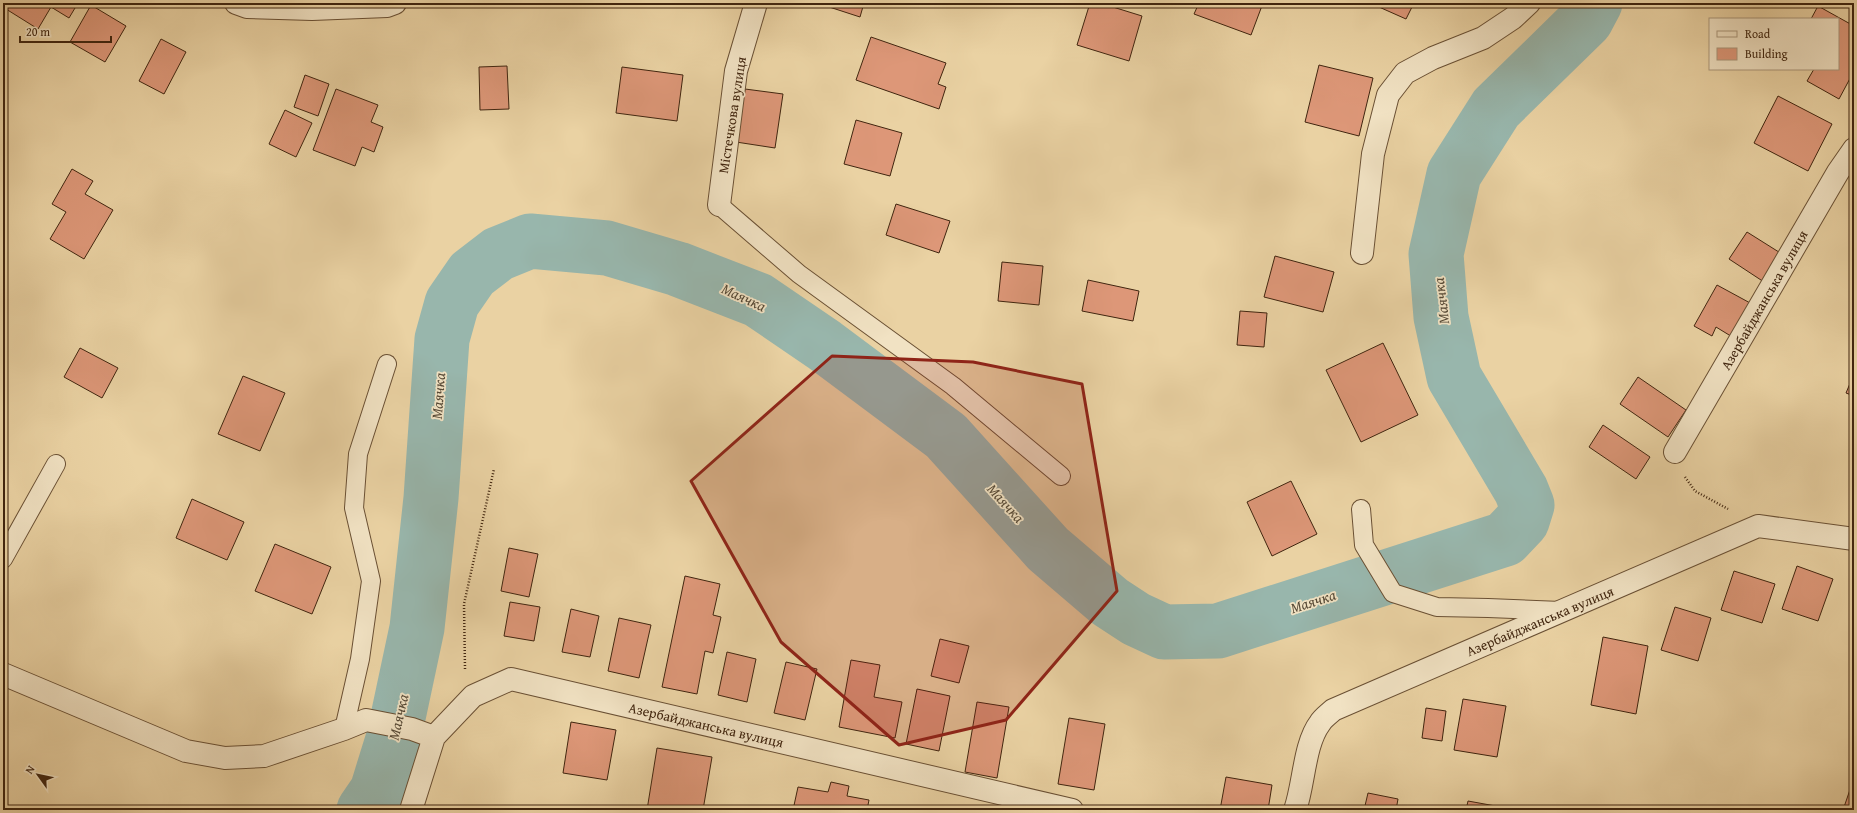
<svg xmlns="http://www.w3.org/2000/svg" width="1857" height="813" viewBox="0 0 1857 813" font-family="'Gentium Book Plus',serif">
	<rect width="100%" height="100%" fill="#ead2a3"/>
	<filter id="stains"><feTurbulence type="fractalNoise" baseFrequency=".005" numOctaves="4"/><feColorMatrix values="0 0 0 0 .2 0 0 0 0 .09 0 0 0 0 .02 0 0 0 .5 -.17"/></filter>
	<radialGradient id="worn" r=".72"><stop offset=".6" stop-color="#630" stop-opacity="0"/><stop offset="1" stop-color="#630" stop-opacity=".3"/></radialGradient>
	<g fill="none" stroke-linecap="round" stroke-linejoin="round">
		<path stroke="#98b6ac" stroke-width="55" d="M364 810 377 791 394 736 417 628 431 498 442 339 452 303 472 274 498 254 530 241 607 248 678 269 758 300 824 345 946 436 1048 549 1110 602 1136 619 1164 632 1218 631 1505 539 1522 521 1527 505 1521 490 1454 377 1441 317 1436 254 1454 174 1496 108 1586 20 1595 3"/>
	</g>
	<path fill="#dd9778" stroke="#40250f" d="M9 3H78L69 18 51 7 38 29 6 9Z
		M817 3H864L860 17Z
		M1090 3H1100L1142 16 1129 61 1077 45Z
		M1199 3H1263L1251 35 1194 14Z
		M1370 3H1414L1406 19Z
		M1843 3H1854V9Z
		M91 5 126 26 105 62 70 42Z
		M1818 6 1854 26V71L1839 99 1807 81 1814 69H1838V19H1811Z
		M871 37 946 63 938 84 946 87 939 109 856 80Z
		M161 39 186 52 164 94 139 81Z
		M1319 65 1373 78 1359 136 1305 122Z
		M507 66 509 109 480 110 479 67Z
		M622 67 683 75 677 121 616 113Z
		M305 75 329 84 318 116 294 107Z
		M336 89 378 105 371 122 383 127 374 152 362 147 355 166 313 150Z
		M745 89 783 94 775 148 736 142Z
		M1778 96 1832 124 1808 171 1754 143Z
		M285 110 312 123 296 157 269 144Z
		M856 120 902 133 890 176 844 164Z
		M72 169 93 181 85 194 113 210 84 259 50 239 66 212 52 204Z
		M896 204 950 221 939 253 886 235Z
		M1747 232 1782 254 1764 282 1729 259Z
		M1275 256 1334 272 1323 312 1264 297Z
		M1002 262 1043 266 1039 305 998 301Z
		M1088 280 1139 291 1133 321 1082 311Z
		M1717 285 1752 304 1734 338 1716 327 1712 336 1694 326Z
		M1240 311 1267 313 1264 347 1237 345Z
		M1383 343 1418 415 1361 442 1326 370Z
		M80 348 118 368 102 398 64 377Z
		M1854 374V396L1846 393Z
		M243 376 285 393 260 451 218 434Z
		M1638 377 1686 410 1668 437 1620 404Z
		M1603 425 1650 457 1636 479 1589 447Z
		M1291 481 1317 534 1272 556 1247 502Z
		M192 499 244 522 227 560 176 538Z
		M275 544 331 567 312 614 255 591Z
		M509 548 538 554 529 597 501 591Z
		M1797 566 1833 579 1818 621 1782 609Z
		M1734 571 1775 584 1762 623 1721 610Z
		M685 576 720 584 713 615 721 617 713 653 705 651 697 694 662 687Z
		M510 602 540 607 534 641 504 636Z
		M1675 607 1711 618 1698 661 1661 650Z
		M571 609 599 616 590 657 562 652Z
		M619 618 651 625 639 678 608 671Z
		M1603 637 1648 646 1636 714 1591 705Z
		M940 639 969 646 959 683 931 676Z
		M727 652 756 659 747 702 718 695Z
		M851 660 880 665 874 697 902 702 895 738 839 727Z
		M786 662 817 669 805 720 774 713Z
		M917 689 950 696 939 751 906 744Z
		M1463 699 1506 706 1497 757 1454 750Z
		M977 702 1009 707 997 778 965 772Z
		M1426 708 1446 711 1442 741 1422 738Z
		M1069 718 1105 724 1094 790 1058 784Z
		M571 722 616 730 607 780 563 773Z
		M657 748 712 757 703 810H647Z
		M1226 777 1272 785 1268 810H1220Z
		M1854 778V810H1843Z
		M831 782 849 786 847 796 869 800 867 810H793L798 787 828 792Z
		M1368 793 1398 799 1396 810H1364Z
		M1468 801 1501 807 1500 810H1466Z"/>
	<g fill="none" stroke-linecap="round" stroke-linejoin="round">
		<defs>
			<path id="service" d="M719 205 799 274 953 386 1061 476
				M1361 509 1364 545 1393 593 1437 607 1488 608 1561 611
				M3 559 56 464
				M344 729 360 659 371 581 354 508 358 454 387 364"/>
			<path id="minor" d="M236 3 247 7 312 9 387 6 395 3
				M719 205 736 71 756 3
				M1362 253 1373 154 1388 95 1405 73 1433 58 1483 38 1513 18 1529 3
				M1675 452 1838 172 1854 149
				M3 674 186 751 225 758 264 756 344 729 366 720 412 729 434 737
				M411 810 434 737 473 696 511 679 1072 810
				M1295 810C1304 785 1304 744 1320 723 1323 718 1329 714 1333 710L1758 526 1854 539"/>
		</defs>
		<use href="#service" stroke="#6a5034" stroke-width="20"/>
		<use href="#minor" stroke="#6a5034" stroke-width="24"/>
		<path stroke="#40250f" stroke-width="2.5" stroke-dasharray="1 2" stroke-linecap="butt" d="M1685 477 1695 491 1728 509
			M465 669 464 604 494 469"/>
		<use href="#service" stroke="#f1e2c3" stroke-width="18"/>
		<use href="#minor" stroke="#f1e2c3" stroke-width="22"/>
	</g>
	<path fill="#8f2418" fill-opacity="0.2" stroke="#8f2418" stroke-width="3" stroke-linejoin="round" d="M832 356 973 362 1082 384 1117 591 1006 720 899 745 781 642 691 481Z"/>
	<g text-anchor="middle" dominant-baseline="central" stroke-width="3.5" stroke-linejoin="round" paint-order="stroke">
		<g font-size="14" fill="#40250f" stroke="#f1e2c3">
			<text transform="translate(732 115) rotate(-81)">Містечкова вулиця</text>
			<text transform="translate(1764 300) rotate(-60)">Азербайджанська вулиця</text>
			<text transform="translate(1540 621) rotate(-23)">Азербайджанська вулиця</text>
			<text transform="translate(706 725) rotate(13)">Азербайджанська вулиця</text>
		</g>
		<g font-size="15" font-style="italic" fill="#564936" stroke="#f1e2c3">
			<text transform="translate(744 297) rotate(25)">Маячка</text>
			<text transform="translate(1441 301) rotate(-97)">Маячка</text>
			<text transform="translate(438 396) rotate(-86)">Маячка</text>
			<text transform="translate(1006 503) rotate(48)">Маячка</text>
			<text transform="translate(1313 601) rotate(-18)">Маячка</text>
			<text transform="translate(398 717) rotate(-77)">Маячка</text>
		</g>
	</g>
	<rect width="1857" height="813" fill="none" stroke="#ead2a3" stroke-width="16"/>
	<rect x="4" y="4" width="1849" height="805" fill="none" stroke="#40250f" stroke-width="2"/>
	<rect x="8" y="8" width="1841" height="797" fill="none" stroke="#40250f"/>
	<rect x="1709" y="18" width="130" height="52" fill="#f1e2c3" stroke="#aa967b"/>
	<rect x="1717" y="31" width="20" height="6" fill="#f1e2c3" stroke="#aa967b"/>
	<text x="1745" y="38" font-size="12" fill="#40250f">Road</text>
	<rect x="1717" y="48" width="20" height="12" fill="#dd9778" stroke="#aa967b"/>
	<text x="1745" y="58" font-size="12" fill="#40250f">Building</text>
	<g transform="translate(38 775) rotate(303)" stroke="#f1e2c3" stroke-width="3" paint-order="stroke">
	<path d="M0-3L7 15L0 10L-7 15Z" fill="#40250f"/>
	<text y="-6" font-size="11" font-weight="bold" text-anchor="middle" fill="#40250f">N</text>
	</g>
	<path d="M20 36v6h91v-6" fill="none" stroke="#40250f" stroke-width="2"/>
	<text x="26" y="36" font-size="12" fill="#40250f" stroke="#f1e2c3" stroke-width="3" paint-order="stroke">20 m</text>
	<rect width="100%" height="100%" filter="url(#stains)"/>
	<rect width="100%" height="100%" fill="url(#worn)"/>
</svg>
